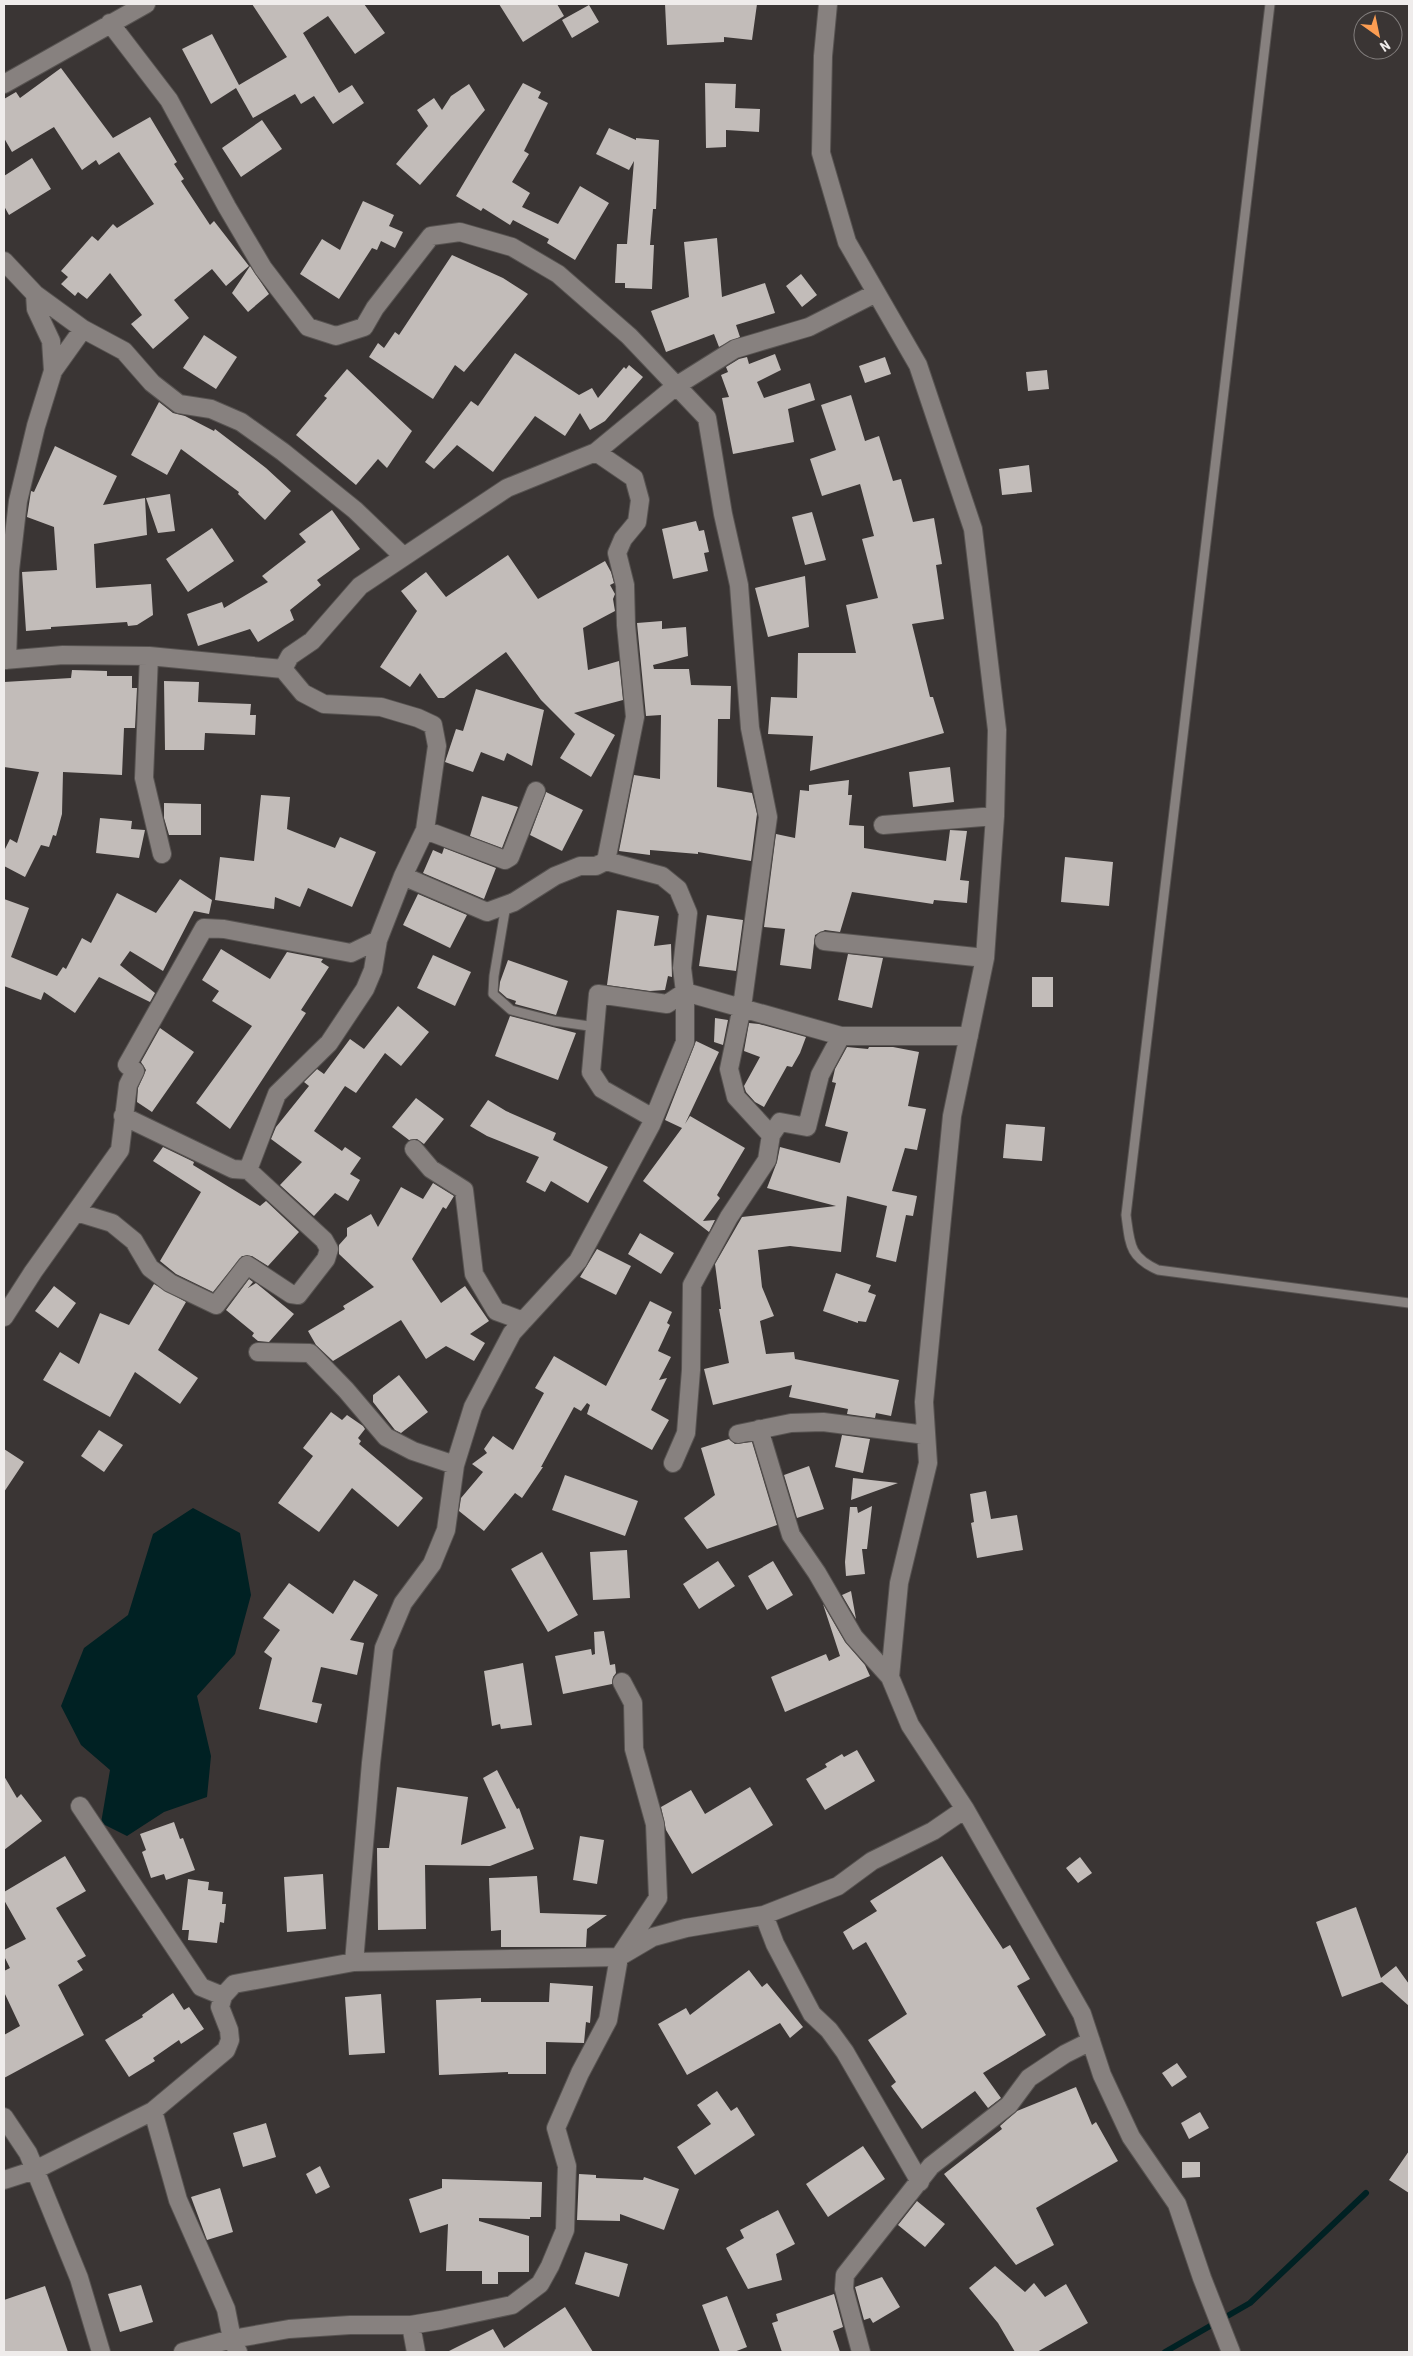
<svg xmlns="http://www.w3.org/2000/svg" width="1413" height="2356" viewBox="0 0 1413 2356" font-family="'Roboto Condensed',sans-serif">
	<rect width="100%" height="100%" fill="#3a3534"/>
	<path fill="#002123" d="M193 1508 240 1533 251 1595 235 1654 197 1696 211 1756 207 1797 164 1812 127 1836 101 1823 110 1770 81 1745 61 1706 84 1648 128 1615 153 1534Z"/>
	<g fill="none" stroke-linecap="round" stroke-linejoin="round">
		<path stroke="#002123" stroke-width="6" d="M1165 2352 1250 2303 1366 2193"/>
	</g>
	<path fill="#c2bcb9" d="M252 4H364L385 33 355 54 328 16 303 33 339 93 352 85 364 103 333 124 314 96 301 104 295 94 253 118 236 88 211 104 182 49 212 34 239 85 287 57Z
		M499 4H557L564 16 523 42Z
		M665 4H757L752 40 724 37V42L667 45Z
		M589 5 599 22 572 38 562 20Z
		M61 68 113 138 150 117 177 162 174 164 184 179 181 181 210 225 214 221 249 266 226 286 212 269 174 300 189 318 153 349 131 324 142 315 110 273 87 299 78 292 75 296 61 284 68 277 61 271 92 236 98 241 113 224 117 228 154 204 119 152 99 165 96 160 82 170 54 127 12 152 4 138V99L16 92 20 98Z
		M523 83 541 92 538 98 548 103 524 151 529 154 512 182 530 193 522 207 558 224 580 186 609 203 575 260 547 243 549 239 513 220 510 225 483 208 481 211 456 196Z
		M705 83 736 84 735 108 760 109 759 132 726 130V147L706 148Z
		M469 84 485 110 420 185 396 164 428 126 417 110 434 98 442 110 451 96Z
		M262 120 282 149 241 177 222 148Z
		M609 128 636 140V138L659 140 656 209H653L650 245H654L652 289 625 288V283H615L617 244H627L634 161 629 170 596 154Z
		M32 158 51 189 9 215 4 206V176Z
		M363 201 394 215 389 226 403 232 395 248 381 241 377 250 372 248 339 299 300 274 322 239 340 250Z
		M717 238 722 297 765 283 775 313 736 325 740 337 719 347 714 334 666 352 651 311 689 297 684 242Z
		M452 255 503 278 528 294 464 372 455 365 433 399 369 357 378 343 384 348 395 332 399 335Z
		M250 266 269 294 248 312 232 293Z
		M801 274 817 295 802 307 786 286Z
		M204 335 237 357 216 389 183 368Z
		M515 353 579 395 592 388 598 398 624 367 626 369 629 365 643 377 605 421 590 430 580 413 565 436 535 416 493 472 457 445 434 469 425 462 471 401 478 406Z
		M775 354 781 370 757 382 764 398 810 383 815 400 788 409 794 442 733 454 722 398 729 397 721 375 728 372 726 367 739 359 747 357 749 364Z
		M885 357 891 374 865 383 859 366Z
		M347 369 412 431 387 468 378 459 356 485 296 435 327 398 324 396Z
		M1047 370 1049 389 1028 391 1026 372Z
		M851 395 865 441 879 436 893 481 901 479 913 522 934 518 942 564 936 565 944 619 912 624 930 697H933L944 733 810 771 813 736 768 734 771 697 797 698 798 653H856L846 605 878 598 862 539 874 536 860 484 822 496 810 459 836 450 821 405Z
		M159 402 173 413 185 416 214 431 215 429 266 468 291 491 265 520 238 494 239 492 181 449 167 475 131 455Z
		M55 446 117 476 103 505 145 498 147 535 94 544 96 588 151 584 153 615 137 625 128 626 127 622 51 627V629L26 631 22 572 57 570 54 527 27 517 31 491 34 492Z
		M1029 465 1032 492 1002 495 999 469Z
		M170 494 175 531 158 533 146 498Z
		M332 510 360 549 317 580 321 585 290 610 294 620 258 642 250 629 198 646 187 614 222 602 224 608 268 582 262 576 306 542 299 534Z
		M812 512 826 560 805 565 792 517Z
		M696 521 699 531 704 530 709 552 704 553 708 571 673 579 662 529Z
		M212 528 234 561 188 592 166 559Z
		M508 555 538 599 605 561 611 572 614 583 610 585 615 594 613 599 615 611 583 628 588 670 619 661 623 700 574 713 615 735 591 777 560 758 575 734 541 700 506 652 444 698H438L420 673 410 687 380 667 417 611 401 591 426 572 446 597Z
		M805 576 809 627 768 637 755 588Z
		M662 621V629L686 627 688 656 653 665 654 669H689L691 685 731 686 730 719H718L717 787 752 793 757 814 751 861 698 852V854L650 850V855L619 851 634 775 660 779 661 715 646 716 637 623Z
		M72 670 107 671V676H132V688H137L135 728H124L122 775 63 772 62 814 56 836 53 835 49 847 41 845 25 877 4 866V851L10 839 17 843 39 772 4 767V682L71 678Z
		M164 681 199 682 198 702 251 704 250 715H256L255 735 205 733 204 750H165Z
		M476 689 544 710 532 766 507 753 504 761 481 752 473 772 445 762 456 729 463 731Z
		M950 767 954 802 913 807 909 772Z
		M849 780 848 795H852L849 825 864 826V848L946 861 950 830 967 831 960 880 969 881 967 903 934 900 933 904 852 892 840 932 825 930 815 935 811 969 780 965 785 929 764 927 776 834 795 838 800 790 809 791V785Z
		M546 792 583 810 562 851 530 835Z
		M261 795 290 797 287 829 335 848 340 837 376 852 352 907 308 888 300 907 275 897 274 909 215 900 220 857 254 861Z
		M482 796 518 807 502 848 470 836Z
		M164 803 201 804V835H169L164 818Z
		M100 818 132 821 131 829 145 830 139 858 96 853Z
		M444 848 496 868 484 899 423 873 433 850 442 854Z
		M1065 857 1113 862 1109 906 1061 902Z
		M180 879 212 900 209 914 194 911 163 971 130 951 120 965 155 993 150 1002 99 977 75 1013 44 992 41 1000 4 986V899L29 908 11 957 57 976 63 967 66 969 82 938 91 943 117 893 156 913Z
		M418 894 467 915 450 948 403 925Z
		M617 910 659 916 654 946 671 944 672 977 668 976 665 990 650 991 607 985Z
		M707 915 743 920 736 971 699 966Z
		M221 949 270 979 287 952 323 959 321 962 329 967 301 1010 306 1013 230 1129 196 1103 252 1026 212 1001 219 991 202 980Z
		M848 954 883 958 872 1008 838 1000Z
		M433 955 471 972 455 1006 417 988Z
		M508 960 568 981 556 1015 515 1004 516 1001 507 998 499 991 500 982Z
		M1032 977H1053V1007H1032Z
		M398 1006 429 1032 401 1066 385 1053 356 1093 345 1086 314 1131 342 1151 345 1147 361 1158 350 1174 360 1180 348 1201 335 1193 314 1216 280 1185 302 1162 271 1139 276 1127 309 1086 304 1082 317 1069 324 1074 350 1039 364 1049Z
		M510 1016 576 1033 558 1080 495 1056Z
		M715 1018 728 1020 723 1045 714 1042Z
		M749 1023 759 1024 806 1037 800 1053 792 1067 787 1066 764 1107 755 1102 746 1092 744 1086 760 1057 744 1051Z
		M160 1028 194 1052 152 1112 137 1102 138 1088 146 1070 141 1062Z
		M696 1041 719 1052 685 1124 690 1116 745 1148 717 1195 720 1198 703 1221 715 1220 709 1232 643 1181 682 1128 665 1120Z
		M847 1047 868 1049 869 1047H893L919 1052 908 1106 926 1109 917 1150 905 1148 892 1191 917 1196 913 1216 906 1215 896 1262 876 1257 887 1206 847 1196 841 1252 790 1246 758 1250 762 1287 774 1316 760 1321 766 1354 794 1352 795 1359 899 1380 891 1416 876 1413 875 1418 847 1414 848 1409 789 1397 792 1385 713 1405 704 1369 729 1363 719 1309H721L715 1264 742 1217 836 1206 767 1188 777 1162 780 1147 840 1163 848 1132 825 1126 836 1083 832 1082 835 1069Z
		M416 1098 444 1119 424 1144 417 1139 409 1140 392 1127Z
		M488 1100 506 1111 556 1133 553 1140 608 1167 588 1203 551 1181 545 1192 526 1182 539 1157 487 1136 470 1126Z
		M1006 1124 1045 1127 1042 1161 1003 1158Z
		M163 1147 194 1162 193 1165 260 1206 266 1201 299 1232 268 1266 252 1256H242L213 1292 176 1274 160 1261 201 1192 153 1161Z
		M433 1183 454 1196 446 1209 443 1207 412 1259 441 1303 465 1286 489 1321 470 1334 485 1343 474 1361 446 1346 426 1359 401 1320 333 1361 316 1345 308 1331 345 1309 343 1306 374 1287 339 1254V1245L347 1236V1228L371 1214 378 1227 401 1187 423 1199Z
		M640 1233 674 1253 661 1274 628 1254Z
		M597 1249 631 1266 616 1295 580 1277Z
		M836 1273 871 1285 868 1292 876 1295 866 1322 858 1321V1323L823 1311Z
		M249 1279 253 1282 248 1288 256 1283 294 1314 269 1342 258 1341 252 1336 254 1333 226 1310Z
		M154 1284 186 1302 158 1350 198 1378 180 1404 135 1372 110 1417 43 1380 60 1352 79 1364 100 1313 129 1325Z
		M54 1286 76 1303 58 1328 35 1311Z
		M650 1301 672 1312 667 1323 670 1325 658 1351 671 1357 659 1380 667 1378 651 1410 669 1420 652 1450 587 1414 590 1405 587 1403 581 1411 574 1407 541 1467H543L522 1498 515 1493 484 1531 459 1511 461 1498 483 1472 472 1464 487 1453 484 1449 493 1436 513 1450 544 1393 535 1388 554 1356 606 1386Z
		M399 1375 428 1412 401 1433 395 1430 373 1402V1395Z
		M331 1412 342 1420 347 1415 363 1426 365 1429 358 1438 361 1441 359 1444 423 1498 398 1527 352 1488 319 1532 278 1503 313 1456 303 1448Z
		M99 1430 123 1445 104 1472 81 1456Z
		M842 1435 870 1439 863 1473 835 1467Z
		M729 1439 735 1444 752 1442 777 1525 707 1549 684 1518 715 1495 701 1448Z
		M4 1449 24 1462 4 1492Z
		M809 1466 824 1509 797 1518 784 1475Z
		M565 1475 638 1501 625 1536 552 1510Z
		M853 1478 898 1483 851 1500Z
		M986 1491 991 1519 1017 1515 1023 1550 977 1558 971 1523 974 1522 970 1494Z
		M872 1506 867 1549H862L865 1574 846 1576 845 1562 850 1507H857L858 1513Z
		M627 1550 630 1598 593 1600 590 1552Z
		M542 1552 578 1615 548 1632 511 1569Z
		M718 1561 735 1586 699 1609 683 1584Z
		M773 1561 793 1595 767 1610 748 1576Z
		M354 1580 378 1595 350 1640 364 1643 357 1675 321 1667 312 1702 322 1704 317 1723 259 1709 272 1658 264 1652 280 1630 263 1618 289 1583 333 1614Z
		M851 1591 856 1619 842 1595Z
		M823 1604 845 1642 865 1665 870 1676 785 1712 771 1677 826 1654 829 1661 840 1656Z
		M604 1631 610 1665 615 1664 616 1673 613 1677 612 1684 563 1694 555 1656 591 1649 592 1655 595 1654 594 1632Z
		M523 1663 532 1725 501 1729 500 1724 492 1726 484 1671Z
		M857 1750 875 1781 825 1810 806 1779 827 1767 825 1764 842 1754 844 1757Z
		M497 1770 517 1809 519 1808 534 1849 490 1866 425 1865 426 1929 378 1930 377 1848H389L397 1787 468 1797 461 1845 506 1828 483 1778Z
		M4 1776 17 1798 21 1794 42 1821 4 1850Z
		M750 1787 773 1825 692 1874 666 1830 661 1807 691 1790 705 1814Z
		M174 1822 180 1839 183 1838 195 1870 166 1880 164 1874 151 1878 142 1852 146 1850 140 1834Z
		M580 1836 604 1840 597 1884 573 1880Z
		M65 1856 86 1891 56 1908 86 1956 77 1961 83 1970 58 1985 84 2035 4 2078V2035L20 2026 4 1992V1971L10 1968 4 1956V1950L26 1939 4 1900V1892Z
		M942 1856 1003 1949 1010 1945 1030 1979 1017 1986 1046 2035 983 2073 1001 2098 988 2108 975 2091 922 2129 891 2086 896 2082 868 2040 907 2014 866 1942 853 1950 843 1932 877 1911 870 1901Z
		M1080 1857 1092 1873 1078 1883 1066 1868Z
		M323 1874 326 1929 287 1932 284 1877Z
		M537 1876 540 1913 607 1915 587 1929 586 1947H501V1930L491 1931 489 1878Z
		M188 1879 209 1882 208 1890 223 1892 222 1904H226L224 1923 220 1922 217 1943 188 1940 189 1930H182Z
		M1356 1907 1381 1978 1396 1966 1409 1984V2006L1382 1982 1342 1997 1316 1922Z
		M749 1970 762 1987 767 1983 803 2027 790 2038 780 2023 687 2075 658 2024 686 2008 690 2015Z
		M550 1983 593 1986 590 2023 586 2022 584 2043 546 2042V2074H508V2072L439 2075 436 2000 481 1998V2002H549Z
		M173 1993 184 2010 189 2007 204 2029 181 2044 179 2040 153 2058 155 2061 129 2077 105 2040 143 2017 142 2015Z
		M381 1994 385 2053 349 2055 345 1997Z
		M1177 2063 1187 2077 1172 2087 1162 2073Z
		M1076 2087 1092 2125 1096 2122 1118 2161 1036 2208 1054 2245 1016 2265 944 2174 1002 2129 1000 2126 1017 2111Z
		M717 2091 731 2111 737 2107 755 2135 695 2175 677 2147 711 2124 697 2105Z
		M1200 2112 1209 2128 1189 2139 1181 2123Z
		M266 2123 276 2157 243 2167 233 2133Z
		M863 2146 885 2179 828 2217 806 2184Z
		M1409 2151V2193L1389 2180Z
		M1182 2162H1200V2177L1182 2178Z
		M320 2166 330 2187 316 2194 306 2174Z
		M579 2174 596 2175V2178L643 2180 644 2177 679 2189 664 2230 620 2214V2221L577 2220Z
		M442 2179 542 2182 541 2217H530V2219L479 2218V2221L529 2236V2272H498V2284H482V2271H446L448 2224 420 2233 409 2199 442 2188Z
		M220 2188 233 2232 207 2240 191 2197Z
		M917 2201 945 2224 925 2247 898 2225Z
		M778 2210 795 2244 776 2254 782 2280 748 2289 726 2248 744 2238 740 2230Z
		M585 2252 628 2264 619 2297 575 2284Z
		M995 2266 1025 2292 1034 2283 1045 2297 1066 2284 1088 2323 1037 2352H1015L998 2323 969 2288Z
		M882 2277 900 2307 873 2323 870 2318 864 2320 855 2287Z
		M141 2285 153 2322 120 2332 108 2294Z
		M45 2286 68 2352H4V2300Z
		M834 2294 843 2327 833 2331 840 2352H782L772 2323 778 2321 776 2314Z
		M727 2296 747 2347 734 2352H720L702 2305Z
		M565 2307 593 2352H447L493 2329 504 2348Z"/>
	<g fill="none" stroke-linecap="round" stroke-linejoin="round">
		<defs>
			<path id="lane" d="M1270 4 1126 1215C1130 1244 1129 1257 1158 1270L1409 1303
				M506 905 494 976 493 994 511 1010 554 1021 596 1027"/>
			<path id="street" d="M828 4 823 56 821 153 847 242 918 365 973 529 997 730 995 816 985 958 952 1116 924 1402 928 1463 899 1583 890 1677 910 1725 965 1809 1082 2014 1102 2075 1131 2137 1177 2204 1202 2278 1231 2352
				M110 23 169 100 227 207 263 268 308 327 336 336 364 327 375 308 431 236 460 232 512 247 558 274 629 336 707 418 723 514 739 585 750 728 768 817 742 1007 729 1069 736 1097 771 1135
				M4 84 146 4
				M4 261 35 294 83 329 124 351 152 383 179 404 211 409 241 422 283 452 355 510 403 556
				M35 294 36 309 51 341 53 371
				M149 656 144 778 162 854
				M4 660 63 655 149 656 283 669 303 693 324 704 381 707 418 718 433 725 437 746 425 830 403 876 378 940 373 970 365 989 329 1043 277 1094 248 1170 233 1169 123 1116
				M7 660 10 570 18 501 36 426 53 371 83 329
				M283 669 290 656 312 641 360 586 507 488 596 452 676 386 735 349 809 327 876 293
				M883 825 995 816
				M425 830 505 860 510 857 536 791
				M403 876 487 912 514 902 555 876 580 866H596L606 861 635 717 626 625 625 585 617 553 623 539 637 522 640 500 634 478 596 452
				M824 941 985 958
				M653 1118 602 1089 591 1072 598 994 667 1004 685 992 841 1036H969
				M414 1149 431 1169 464 1190 474 1274 496 1311 523 1321
				M76 1212 112 1223 134 1241 150 1268 170 1283 216 1305 247 1265 291 1294 298 1295 326 1259 329 1249 324 1240 248 1170
				M4 1317 33 1272 120 1150 128 1085 135 1071 127 1065 204 928 224 929 351 953 378 940
				M258 1352 310 1353 346 1390 386 1437 413 1451 455 1465
				M759 1429 791 1535 817 1573 854 1637 890 1677
				M738 1434 791 1423 823 1422 926 1435
				M673 1463 686 1433 691 1370 692 1285 729 1217 767 1160 771 1135 780 1122 807 1127 820 1075 841 1036
				M80 1806 201 1987 223 1996
				M764 1915 775 1944 812 2014 829 2030 845 2052 920 2182
				M354 1962 371 1763 384 1648 403 1603 432 1564 446 1530 455 1465 473 1407 512 1333 578 1261 651 1125 685 1042V992L682 968 688 913 678 889 662 876 606 861
				M153 2111 178 2200 226 2309 232 2339 238 2352
				M4 2117 28 2153 35 2170 79 2278 101 2352
				M4 2180 35 2170 153 2111 226 2050 230 2040 229 2030 220 2007 223 1996 234 1984 354 1962 619 1957 658 1898 655 1824 634 1749 633 1703 622 1682
				M411 2325 416 2352
				M183 2352 232 2339 289 2329 350 2325H411L441 2320 512 2305 540 2284 550 2266 565 2230 567 2166 556 2128 580 2073 608 2020 619 1957 653 1937 686 1928 764 1915 838 1886 872 1861 933 1831 965 1809
				M861 2352 844 2289 845 2275 931 2166 1009 2105 1029 2078 1065 2054 1091 2041"/>
		</defs>
		<use href="#lane" stroke="#575351" stroke-width="11"/>
		<use href="#street" stroke="#575351" stroke-width="20"/>
		<use href="#lane" stroke="#87817f" stroke-width="9"/>
		<use href="#street" stroke="#87817f" stroke-width="18"/>
	</g>
	<rect width="1413" height="2356" fill="none" stroke="#efeceb" stroke-width="10"/>
	<g transform="translate(1378 35) rotate(147)"><circle r="24" fill="#3a3534" stroke="#827e7d"/>
	<path d="M0-4L9 19L0 12L-9 19Z" fill="#fc9d52"/>
	<text y="-8" font-size="14" font-weight="bold" text-anchor="middle" fill="#efeceb">N</text>
	</g>
</svg>
